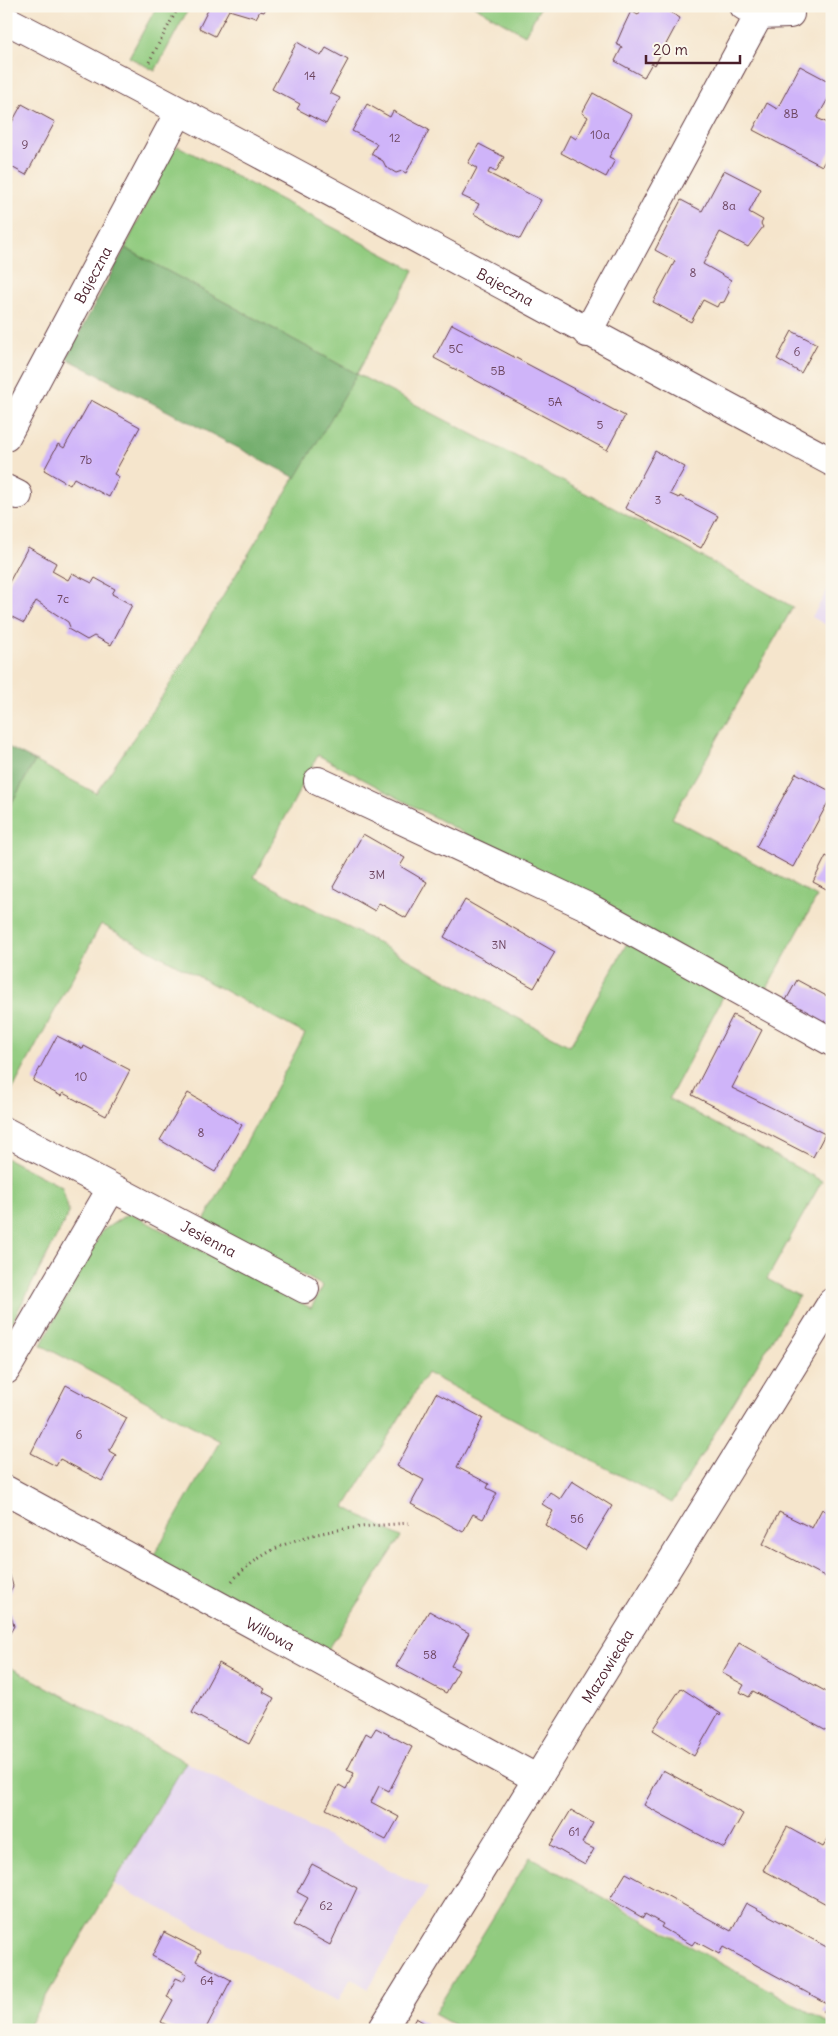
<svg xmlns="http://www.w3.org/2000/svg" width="838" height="2036" viewBox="0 0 838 2036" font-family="Delius,sans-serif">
	<rect width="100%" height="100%" fill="#fbf7ec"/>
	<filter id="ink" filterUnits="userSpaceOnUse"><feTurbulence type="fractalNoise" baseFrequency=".02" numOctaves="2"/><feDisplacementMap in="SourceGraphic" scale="10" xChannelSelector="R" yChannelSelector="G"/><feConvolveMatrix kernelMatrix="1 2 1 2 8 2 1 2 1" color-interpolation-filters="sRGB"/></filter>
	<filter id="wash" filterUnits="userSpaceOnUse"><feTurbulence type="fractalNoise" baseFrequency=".0096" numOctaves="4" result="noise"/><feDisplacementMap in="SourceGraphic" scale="20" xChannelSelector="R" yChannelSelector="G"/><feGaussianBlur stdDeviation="1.12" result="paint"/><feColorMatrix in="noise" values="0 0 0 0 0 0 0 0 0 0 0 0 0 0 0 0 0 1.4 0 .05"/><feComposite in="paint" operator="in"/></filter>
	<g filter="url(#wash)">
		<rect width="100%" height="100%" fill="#f5e5cc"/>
		<path fill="#e3d3f2" d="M832 582V628L812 617Z
			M186 1762 407 1879 428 1888 368 1989 351 1978 338 2001 114 1884Z"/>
		<path fill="#91cb7f" stroke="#6e7555" d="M157 6H190L155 71 129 57Z
			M474 6H541L525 35Z
			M178 146 414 270 357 374 610 506 793 607 672 818 817 897 764 994 318 755 254 877 570 1046 627 943 725 993 669 1099 822 1181 767 1279 799 1296 672 1503 427 1373 345 1507 401 1537 328 1650 151 1560 220 1441 41 1345 102 1231 129 1213 311 1308 323 1286 204 1221 305 1034 101 924 6 1102V813L35 761 96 793 167 689 357 374 125 248 171 153Z
			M6 1158 62 1187 69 1213 9 1328 6 1326Z
			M6 1665 186 1762 26 2030H6Z
			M530 1857 832 2025V2030H683L678 2027V2030H463L434 2014Z"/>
		<path fill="#74af6e" stroke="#5f674c" d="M125 248 357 374 296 478 66 358Z
			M6 746 35 761 6 813Z"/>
		<g id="blocks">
			<path fill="#cfb4f9" d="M210 6H267L264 12 260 11 256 18 229 10 215 36 199 28Z
				M643 6H667L668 11 680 18 655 65 652 63 644 77 615 61 622 47 616 44 623 28 631 11 638 15Z
				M297 42 321 56 326 48 348 60 330 93 340 98 326 124 297 109 300 104 272 89Z
				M800 66 832 83V92L817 118 832 125V148L822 166 753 130 767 103 777 109Z
				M593 93 632 115 609 157 615 160 606 177 561 153 570 135 576 139 588 117 582 113Z
				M22 104 55 122 26 175 6 164V122L11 124Z
				M367 104 390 117 393 111 429 130 406 173 402 171 396 173 386 167 383 161 371 154 377 144 352 131Z
				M479 144 504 157 496 172 490 169 488 173 541 200 520 239 474 214 479 204 462 196 477 168 468 163Z
				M724 170 761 189 749 212 763 220 761 224 763 227 748 247 720 232 703 264 731 280 727 288 729 292 724 302 719 303 717 307 703 300 691 322 653 302 675 261 655 250 681 200 702 211Z
				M452 324 625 416 607 450 434 358Z
				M792 331 817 344 801 373 777 359Z
				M91 400 140 427 114 474 119 477 109 497 74 478 70 485 44 470 58 444 64 448Z
				M655 451 685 467 670 494 679 498 680 496 718 516 701 548 625 508Z
				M28 547 56 563 52 571 68 580 72 573 92 583 95 578 115 589 112 594 132 605 111 645 94 636 87 640 68 629 70 627 68 622 36 601 24 623 6 614V588Z
				M796 773 832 792V795L793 867 756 847Z
				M363 834 405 858 400 866 427 882 406 918 379 903 375 911 333 887Z
				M826 856 832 859V892L813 882Z
				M465 900 555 952 534 988 444 937Z
				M797 980 832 999V1030L784 1004Z
				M733 1015 762 1030 732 1088 825 1134 813 1157 692 1095Z
				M57 1036 83 1049 84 1046 130 1070 106 1116 63 1093 61 1096 33 1081Z
				M188 1093 242 1125 215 1172 160 1140Z
				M66 1385 127 1418 109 1451 116 1455 102 1481 60 1459 56 1466 31 1453Z
				M436 1393 483 1418 457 1467 489 1484 487 1488 497 1493 483 1519 473 1514 463 1532 411 1504 424 1480 397 1466Z
				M572 1481 612 1506 585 1550 545 1525 553 1511 542 1504 550 1492 560 1499Z
				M822 1509 828 1513 827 1516 832 1519V1580L763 1544 779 1512 812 1528Z
				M7 1565 13 1586 6 1599V1566Z
				M7 1603 14 1626 9 1635 6 1634Z
				M429 1611 469 1633 451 1666 459 1670 446 1693 396 1666Z
				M739 1643 832 1695V1734L753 1691 749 1697 740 1692 744 1685 722 1673Z
				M219 1663 265 1689 263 1692 274 1698 249 1744 192 1713Z
				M681 1688 721 1714 720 1716 718 1714 694 1756 653 1730Z
				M376 1728 412 1747 389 1791 379 1786 371 1802 399 1817 386 1840 326 1809 339 1785 346 1789 354 1773 347 1770 366 1733 371 1736Z
				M663 1770 743 1814 724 1848 644 1805Z
				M571 1810 593 1823 582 1843 594 1849 585 1865 550 1845Z
				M787 1827 823 1847 832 1832V1907L763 1870Z
				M312 1864 357 1888 330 1945 293 1925 308 1898 297 1892Z
				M626 1873 731 1931 746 1903 832 1950V2017L823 2012 828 2004 723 1947 719 1954 695 1941 692 1945 661 1927 663 1924 645 1914 643 1918 610 1899Z
				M164 1932 201 1951 196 1961 231 1980 205 2030H176L161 2022 173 2000 167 1997 176 1978 183 1981 187 1974 152 1956Z
				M416 2018 436 2030H409Z"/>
		</g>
	</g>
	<g filter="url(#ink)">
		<use href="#blocks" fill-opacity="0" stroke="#643d43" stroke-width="1"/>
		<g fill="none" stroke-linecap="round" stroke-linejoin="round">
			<defs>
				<g id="minor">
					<path d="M759 15 790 14"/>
					<path id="s1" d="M6 20C283 163 556 316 832 462"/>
					<path d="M587 333 759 15 744 6"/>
					<path id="s2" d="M6 437 179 112"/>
					<path d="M6 489 18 495"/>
					<path d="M318 781 586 906 832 1042"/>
					<path id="s3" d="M6 1132 305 1289"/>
					<path d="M6 1370 111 1189"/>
					<path id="s4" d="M6 1490 536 1778"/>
					<path id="s5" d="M382 2030 832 1302"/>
				</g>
			</defs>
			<use href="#minor" stroke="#643d43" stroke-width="30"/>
			<path stroke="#643d43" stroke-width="3" stroke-dasharray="1 4" stroke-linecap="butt" d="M149 62 179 6
				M232 1581C280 1530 344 1528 409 1523"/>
			<use href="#minor" stroke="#fff" stroke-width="28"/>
		</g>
	</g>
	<g text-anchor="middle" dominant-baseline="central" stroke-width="4.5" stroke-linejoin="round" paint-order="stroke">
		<g font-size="12" fill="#6b445e">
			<text x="310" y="75">14</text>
			<text x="791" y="113">8B</text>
			<text x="600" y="134">10a</text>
			<text x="395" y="137">12</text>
			<text x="25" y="144">9</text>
			<text x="729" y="205">8a</text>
			<text x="693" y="272">8</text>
			<text x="456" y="348">5C</text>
			<text x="797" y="351">6</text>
			<text x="498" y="370">5B</text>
			<text x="555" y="401">5A</text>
			<text x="600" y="424">5</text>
			<text x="86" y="459">7b</text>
			<text x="658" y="499">3</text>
			<text x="63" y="598">7c</text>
			<text x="377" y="874">3M</text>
			<text x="499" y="944">3N</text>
			<text x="81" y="1076">10</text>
			<text x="201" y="1132">8</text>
			<text x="79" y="1434">6</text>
			<text x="577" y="1518">56</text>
			<text x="430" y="1654">58</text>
			<text x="574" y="1831">61</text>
			<text x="326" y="1905">62</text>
			<text x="207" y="1980">64</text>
		</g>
		<g font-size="15" fill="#4a1f2b" stroke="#fbf7ec">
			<text stroke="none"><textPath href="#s2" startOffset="184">Bajeczna</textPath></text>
			<text stroke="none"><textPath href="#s1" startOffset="566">Bajeczna</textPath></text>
			<text stroke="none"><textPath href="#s3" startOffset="229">Jesienna</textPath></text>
			<text stroke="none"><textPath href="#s4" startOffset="301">Willowa</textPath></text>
			<text stroke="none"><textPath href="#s5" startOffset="428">Mazowiecka</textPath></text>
		</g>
	</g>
	<rect width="838" height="2036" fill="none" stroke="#fbf7ec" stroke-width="25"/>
	<path d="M646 55v8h94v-8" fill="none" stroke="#4a1f2b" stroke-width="2.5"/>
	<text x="653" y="55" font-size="15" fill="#4a1f2b" stroke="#fbf7ec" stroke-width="4" paint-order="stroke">20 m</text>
</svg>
